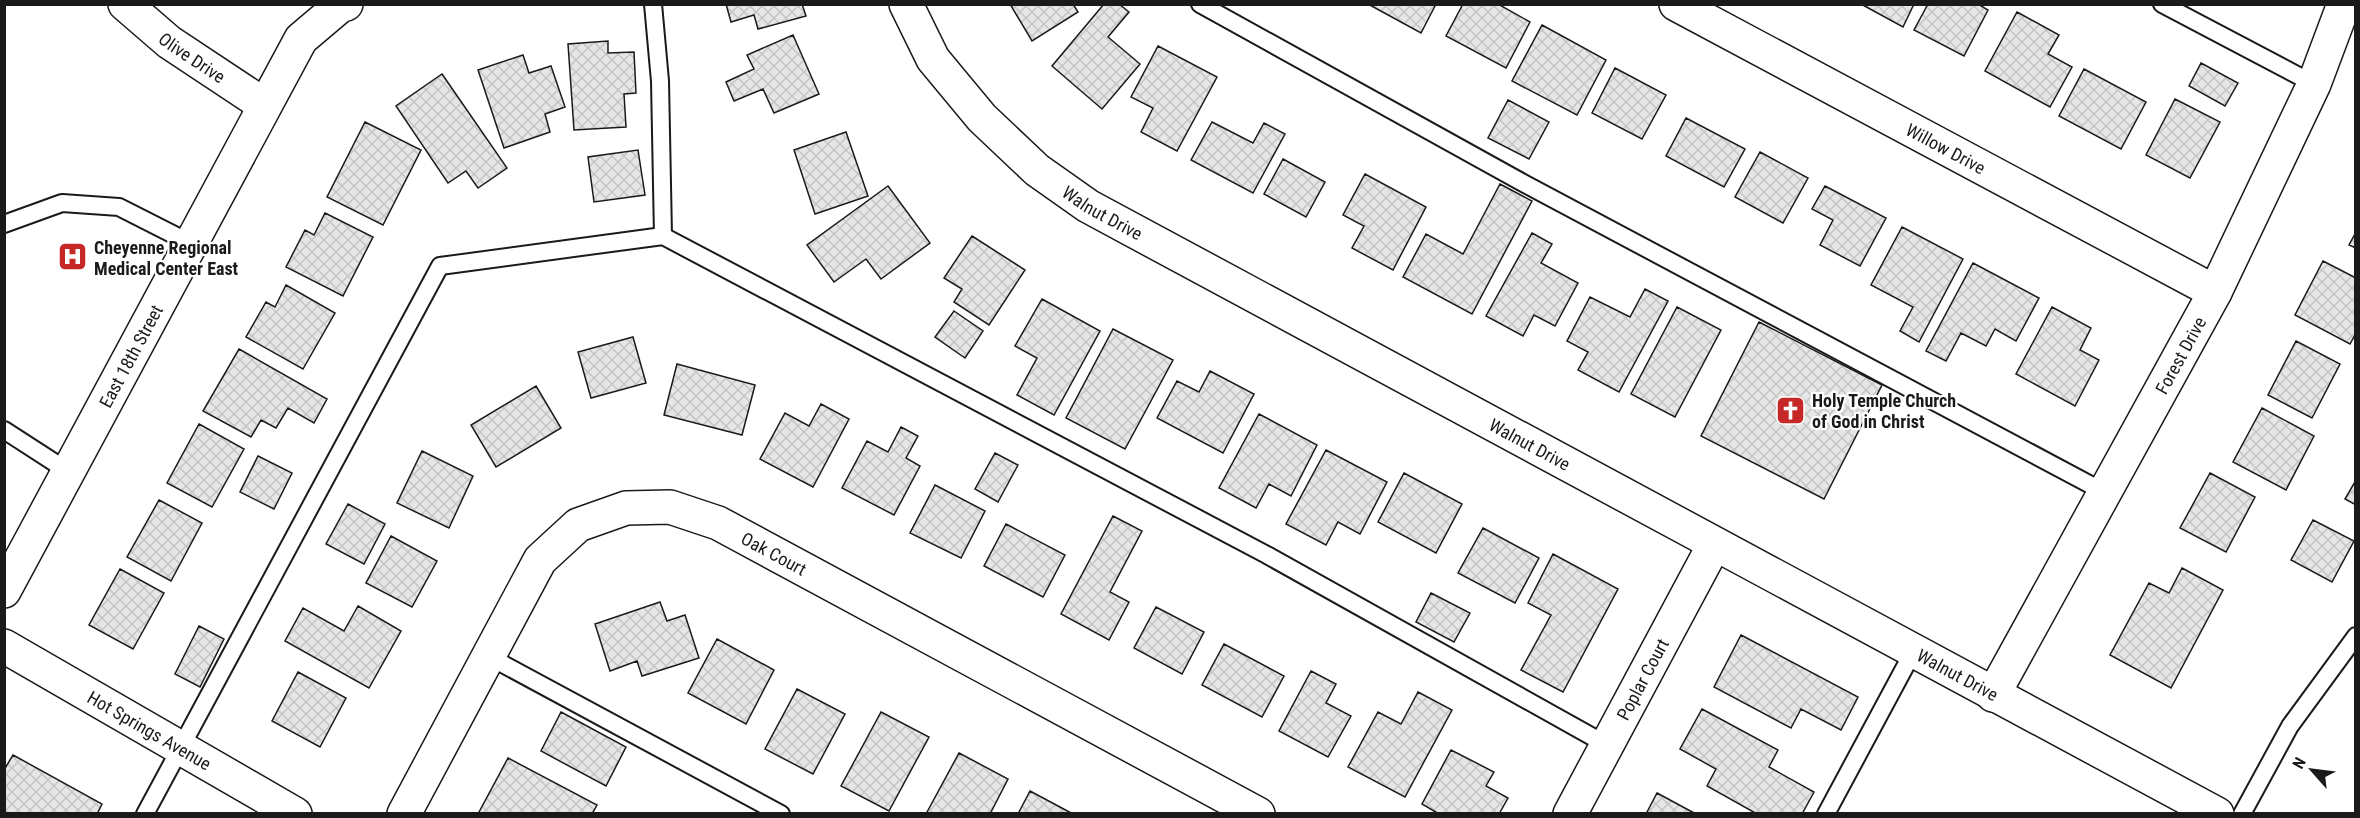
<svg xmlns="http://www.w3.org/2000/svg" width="2360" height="818" viewBox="0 0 2360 818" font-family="'Roboto Condensed',sans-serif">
	<defs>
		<pattern id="building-cross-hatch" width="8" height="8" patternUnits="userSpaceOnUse" patternTransform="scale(1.5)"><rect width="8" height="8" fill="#e6e6e6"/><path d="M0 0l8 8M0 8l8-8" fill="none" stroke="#c5c5c5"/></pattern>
	</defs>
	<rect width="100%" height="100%" fill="#fff"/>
	<path fill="url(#building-cross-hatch)" stroke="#1a1a1a" stroke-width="1.5" d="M726 4H802L806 16 758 29 754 15 731 22Z
		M1010 4H1073L1078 12 1032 41Z
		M1104 4H1119L1129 12 1108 37 1140 64 1102 109 1052 66Z
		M1368 4H1436L1421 33Z
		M1463 4H1498L1530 22 1506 68 1446 36Z
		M1861 4H1914L1903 27Z
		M1928 4H1978L1988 10 1964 56 1914 30Z
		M2017 12 2059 35 2048 54 2072 67 2050 107 1985 71Z
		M1542 25 1606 60 1577 115 1512 81Z
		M793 35 819 94 774 113 763 89 734 101 726 82 754 69 747 55Z
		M608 41V53L634 52 636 93 624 94 626 127 574 130 568 44Z
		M1158 46 1217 77 1177 151 1141 132 1153 108 1131 97Z
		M523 55 529 73 551 66 565 107 545 114 550 132 504 148 478 70Z
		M2201 63 2238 83 2225 106 2189 86Z
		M1615 68 1666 95 1642 139 1592 113Z
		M2084 69 2146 102 2121 149 2059 116Z
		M442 74 507 168 478 188 466 171 448 183 396 106Z
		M2175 99 2220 122 2190 178 2146 155Z
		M1508 100 1549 122 1529 159 1488 138Z
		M1686 118 1745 149 1724 187 1666 156Z
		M365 122 421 150 383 225 327 197Z
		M1212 122 1253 143 1264 123 1285 134 1253 193 1191 160Z
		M846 132 868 196 815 214 794 150Z
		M638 150 645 195 594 202 588 157Z
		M1760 152 1808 178 1783 223 1735 197Z
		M1283 159 1325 182 1306 217 1264 194Z
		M1365 174 1426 207 1393 270 1352 248 1364 226 1343 215Z
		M1500 184 1532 201 1472 314 1403 277 1426 234 1463 254Z
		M888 186 930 243 881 279 866 259 834 282 807 245Z
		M1825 186 1886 218 1860 266 1820 245 1833 220 1812 209Z
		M325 213 373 237 343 296 286 267 305 230 314 235Z
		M1902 227 1963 259 1919 342 1900 331 1913 307 1871 285Z
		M2356 232V248L2349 245Z
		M1532 233 1552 244 1541 263 1578 283 1555 326 1534 315 1523 336 1486 316Z
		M972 236 1025 270 989 325 954 302 962 289 944 278Z
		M2323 261 2356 278V333L2350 344 2295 315Z
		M1973 263 2039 298 2016 341 1995 329 1986 346 1961 333 1946 361 1926 351Z
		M286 285 335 313 303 369 246 337 266 302 275 307Z
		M1645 289 1668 301 1619 392 1578 370 1588 352 1567 341 1590 297 1630 317Z
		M1042 299 1100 331 1054 415 1017 395 1037 358 1015 346Z
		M1677 307 1721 330 1675 417 1631 394Z
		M2052 307 2091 328 2080 350 2099 360 2075 406 2016 374Z
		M954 311 983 331 965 358 935 337Z
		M1759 322 1882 385 1824 499 1701 436Z
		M1113 329 1173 360 1125 449 1066 418Z
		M633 337 646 383 591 398 578 352Z
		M2296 341 2340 364 2312 418 2268 395Z
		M239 349 327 399 314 423 288 408 276 428 261 420 251 437 203 411Z
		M677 364 755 385 742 435 664 415Z
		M1210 371 1254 394 1223 453 1157 418 1177 381 1199 392Z
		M536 386 561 428 496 467 471 425Z
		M821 404 849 419 813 487 760 459 785 413 809 426Z
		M2262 408 2314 436 2286 490 2233 462Z
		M1259 414 1317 445 1291 496 1269 484 1256 508 1219 488Z
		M199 424 244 449 212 507 167 483Z
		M901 427 918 436 906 458 920 466 894 515 842 488 867 441 888 452Z
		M1326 450 1387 482 1360 534 1338 522 1326 545 1286 524Z
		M422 451 473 476 449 528 397 503Z
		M995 453 1018 465 998 502 975 489Z
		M258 456 292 473 274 509 240 492Z
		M1404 473 1462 504 1436 553 1378 522Z
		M2210 473 2255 497 2226 552 2180 528Z
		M2356 480V505L2345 499Z
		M935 485 985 511 961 558 910 533Z
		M159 500 202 523 171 581 127 557Z
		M348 504 385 524 364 564 326 544Z
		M1113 516 1142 531 1110 592 1129 602 1109 640 1061 614Z
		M2313 520 2354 541 2332 582 2291 560Z
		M1006 524 1065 555 1043 597 984 566Z
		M1483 528 1539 558 1515 603 1458 573Z
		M391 536 437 561 412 607 366 583Z
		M1553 554 1618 589 1563 692 1521 670 1551 615 1528 603Z
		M2182 568 2223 590 2171 688 2110 655 2149 583 2169 593Z
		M120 569 164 593 133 649 89 625Z
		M1431 593 1470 613 1454 642 1416 622Z
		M660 602 667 621 685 615 699 658 642 676 637 661 610 671 595 624Z
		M358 606 401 631 369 688 285 641 303 608 344 631Z
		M1156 607 1204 632 1182 674 1134 648Z
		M199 626 224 639 200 687 175 674Z
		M1741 635 1858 697 1841 730 1801 709 1791 728 1714 687Z
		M717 639 774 670 746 724 688 693Z
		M1224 644 1284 676 1262 717 1202 685Z
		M1311 671 1336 684 1326 703 1351 716 1328 757 1279 731Z
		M298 672 346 698 320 747 272 721Z
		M797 689 845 714 813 774 765 749Z
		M1418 692 1452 710 1405 797 1348 767 1378 712 1401 724Z
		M1702 709 1778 750 1769 767 1814 792 1802 814H1757L1707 786 1716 769 1680 749Z
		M561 712 626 747 606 786 541 751Z
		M881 712 929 737 889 811 841 786Z
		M1451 750 1494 772 1486 786 1508 798 1499 814H1439L1422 804Z
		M959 753 1008 779 990 814H926Z
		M13 755 102 804 97 814H4V770Z
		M508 758 597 805 592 814H478Z
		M1030 791 1073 814H1018Z
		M1657 793 1696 814H1646Z"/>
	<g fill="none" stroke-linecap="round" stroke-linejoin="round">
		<defs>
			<path id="lane" d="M653 4 660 81 663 236 1267 555 1607 745
				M1200 4 1525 184 2104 492
				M2162 4 2314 84
				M4 224 62 203 119 207 190 243
				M4 430 69 472
				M488 656 781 814
				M145 814 440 266 663 236
				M1826 814 1913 652
				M2242 814 2290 726 2356 636"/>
			<g id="street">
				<path id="s1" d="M125 4 169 42 264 105"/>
				<path id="s2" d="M906 4 933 59 982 118 1037 170 1088 206 2217 814"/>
				<path id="s3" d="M1676 4 2215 292"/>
				<path id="s4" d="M4 591 301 39 340 6 346 4"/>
				<path id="s5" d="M1993 695 2215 292 2314 84 2344 4"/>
				<path id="s6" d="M404 814 540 560 578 525 626 508 670 507 718 523 1258 814"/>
				<path id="s7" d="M1570 814 1714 545"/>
			</g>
			<g id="secondary">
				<path id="s8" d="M4 646 295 814"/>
			</g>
		</defs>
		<use href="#lane" stroke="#1a1a1a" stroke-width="20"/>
		<use href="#street" stroke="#1a1a1a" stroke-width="36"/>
		<use href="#secondary" stroke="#1a1a1a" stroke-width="36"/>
		<use href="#lane" stroke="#fff" stroke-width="16"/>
		<use href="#street" stroke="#fff" stroke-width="33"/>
		<use href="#secondary" stroke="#fff" stroke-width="33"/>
	</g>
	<defs>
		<symbol id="hospital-square" viewBox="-11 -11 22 22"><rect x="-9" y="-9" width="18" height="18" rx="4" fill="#c62828" stroke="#fff"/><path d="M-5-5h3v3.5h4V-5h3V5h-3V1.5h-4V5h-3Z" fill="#fff"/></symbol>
		<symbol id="church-square" viewBox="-11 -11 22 22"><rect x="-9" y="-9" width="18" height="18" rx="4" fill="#c62828" stroke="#fff"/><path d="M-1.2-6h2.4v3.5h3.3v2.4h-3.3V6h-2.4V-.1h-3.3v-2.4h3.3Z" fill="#fff"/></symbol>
	</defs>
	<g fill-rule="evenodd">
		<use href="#hospital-square" x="56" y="240" width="33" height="33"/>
		<use href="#church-square" x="1774" y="394" width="33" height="33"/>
	</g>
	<g text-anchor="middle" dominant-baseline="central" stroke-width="4.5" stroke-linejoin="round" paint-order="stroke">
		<g font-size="18" fill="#1a1a1a" stroke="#fff">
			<text stroke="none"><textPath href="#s1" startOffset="86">Olive Drive</textPath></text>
			<text stroke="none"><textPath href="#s3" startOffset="306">Willow Drive</textPath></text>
			<text stroke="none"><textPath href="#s2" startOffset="292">Walnut Drive</textPath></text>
			<text stroke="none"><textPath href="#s5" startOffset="388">Forest Drive</textPath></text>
			<text stroke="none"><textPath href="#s4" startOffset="267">East 18th Street</textPath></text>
			<text stroke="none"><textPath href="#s2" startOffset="778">Walnut Drive</textPath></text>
			<text stroke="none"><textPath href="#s6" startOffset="549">Oak Court</textPath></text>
			<text stroke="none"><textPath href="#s2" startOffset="1264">Walnut Drive</textPath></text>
			<text stroke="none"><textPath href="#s7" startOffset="153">Poplar Court</textPath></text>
			<text stroke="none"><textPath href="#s8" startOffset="168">Hot Springs Avenue</textPath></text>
		</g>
		<g font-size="18" font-weight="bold" fill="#1a1a1a" stroke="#fff" text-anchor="start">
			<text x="94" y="247">Cheyenne Regional<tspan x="94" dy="21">Medical Center East</tspan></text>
			<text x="1812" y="400">Holy Temple Church<tspan x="1812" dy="21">of God in Christ</tspan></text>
		</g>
	</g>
	<rect width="2360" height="818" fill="none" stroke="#1a1a1a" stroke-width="12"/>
	<g transform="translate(2312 770) rotate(298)" stroke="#ffffff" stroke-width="4.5" paint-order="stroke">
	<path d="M0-4.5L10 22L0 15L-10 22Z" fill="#1a1a1a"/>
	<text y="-9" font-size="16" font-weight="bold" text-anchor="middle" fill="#1a1a1a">N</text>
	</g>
</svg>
